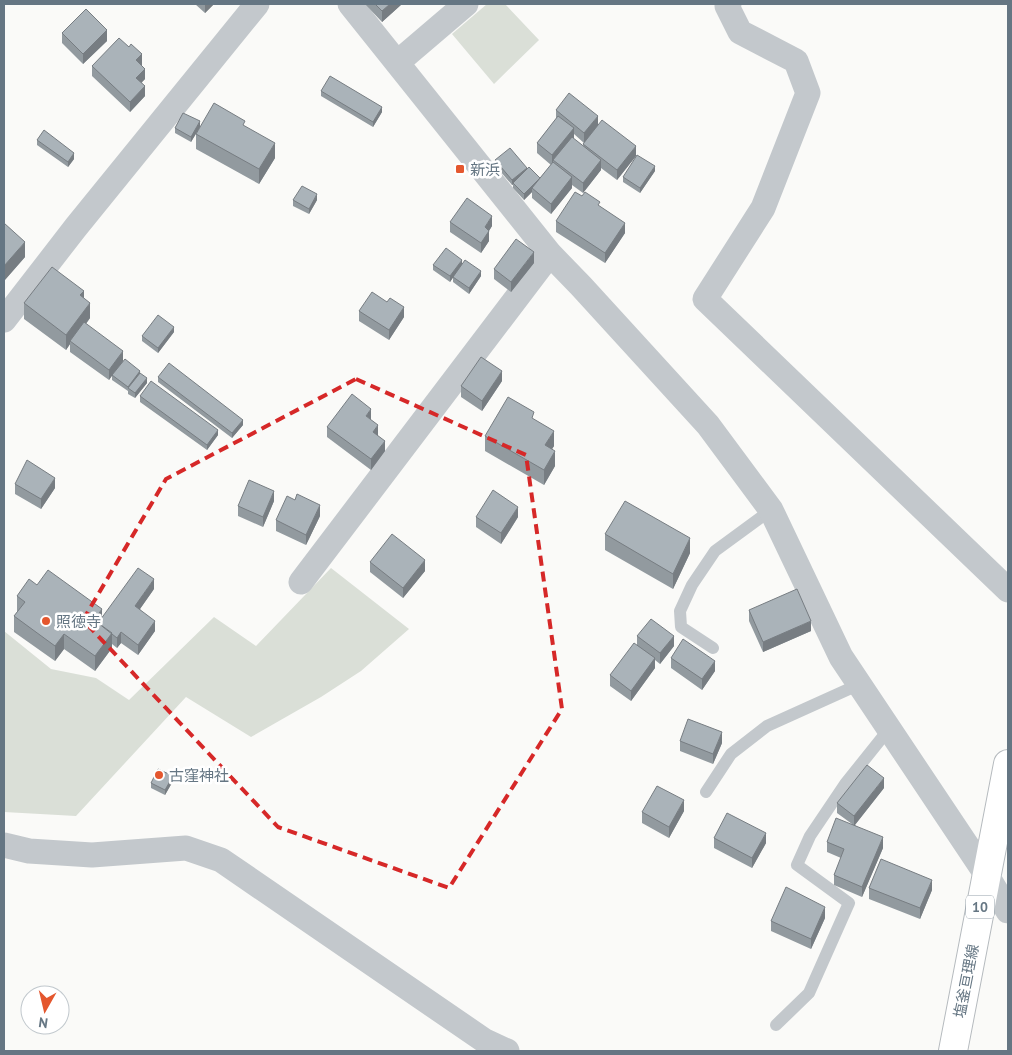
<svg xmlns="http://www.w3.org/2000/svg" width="1012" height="1055" viewBox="0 0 1012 1055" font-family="'PT Sans','Noto Sans JP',sans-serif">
	<rect width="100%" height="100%" fill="#fafaf8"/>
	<path fill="#dadfd7" d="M487 4H505L539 40 494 84 452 34Z
		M331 568 409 629 361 671 321 697 251 737 186 697 76 816 4 812V631L51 669 96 678 129 700 214 617 256 646Z"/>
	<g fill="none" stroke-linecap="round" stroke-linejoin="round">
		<defs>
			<path id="primary" d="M953 1051 1008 764"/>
		</defs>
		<use href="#primary" stroke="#b5babe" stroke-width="30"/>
		<path stroke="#c3c8cc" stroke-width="12" d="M713 648 681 627 680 611 692 585 715 551 771 510
			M706 792 731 754 767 726 860 684
			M776 1025 809 993 849 903 797 865 810 836 845 784 889 729"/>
		<path stroke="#c3c8cc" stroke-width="25" d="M350 4 550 254 581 286 708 425 771 510 841 657 986 874 1008 911
			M729 4 727 6 740 32 796 61 808 93 763 208 705 299 1008 590
			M398 62 466 4
			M4 320 76 227 257 4
			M301 582 550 254
			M4 845 29 851 92 855 186 848 221 860 485 1041 507 1051"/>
		<use href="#primary" stroke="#fff" stroke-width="28"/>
	</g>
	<path fill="#929a9f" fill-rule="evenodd" d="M195 4H214L205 13Z
		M365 4H402L382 22Z
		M62 33 107 41 83 64 62 43Z
		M141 65 145 79 142 82 145 96 130 112 92 76V66L142 65Z
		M321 91 382 112 373 127 321 96Z
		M556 110 598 125 636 156 617 180 601 168V170L583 193 572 185V188L551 214 532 198V192L524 200 513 188V185H512L495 165V160L527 169 540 178 551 165 537 153V143L556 119ZM574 134 584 143 583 146 574 139Z
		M245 126 275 158 259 184 196 149V134Z
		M200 127 191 142 175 133V128Z
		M37 140 74 159 68 167 37 145Z
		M655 171 640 193 623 182V177Z
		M293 200H317L309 214 293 206Z
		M600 207 625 233 605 263 556 232V221Z
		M450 222 492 226 489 231V241L481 253 450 232Z
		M4 223 25 257 4 281Z
		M534 263 511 292 494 279V269Z
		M462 264 481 276 469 294 453 282V277L450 282 433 270V265Z
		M84 298 90 318 86 324 123 361 140 373 147 383 135 398 128 394V391L112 380V375L109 380 70 352V344L66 350 24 319V303Z
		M387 302 404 317 389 340 359 321V311Z
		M174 332 158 353 142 341V336Z
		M158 377 243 425 232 438 158 382Z
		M502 381 482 411 461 397V386Z
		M140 396 218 435 207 450 140 402Z
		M534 419 554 446 552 449 555 466 544 485 485 451V436Z
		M371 420 385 451 371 470 327 437V427Z
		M15 484 55 488 41 509 15 494Z
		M274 501 263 527 238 516V506Z
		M320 516 306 545 276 531V520Z
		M476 517H518L501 544 476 527Z
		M605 534 690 553 673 589 605 550Z
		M370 562 425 571 403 598 370 572Z
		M37 585 102 617 154 589 140 609 155 631 138 655 121 643 117 648 112 644V648L95 671 64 649 55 661 14 632V616L18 611H17V596Z
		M749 610 811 631 763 652 749 621Z
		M637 636 674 646 660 664 655 660V668L631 701 610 686V675L637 645Z
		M671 658 715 671 702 690 671 668Z
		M680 741 722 743 713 764 680 751Z
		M173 781 165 795 151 788V783Z
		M884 788 855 825 883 848 862 897 834 885V875L841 858 827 852V842L852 824 837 813V803Z
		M684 811 669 838 642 823V812Z
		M714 838 766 843 752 868 714 848Z
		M869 888 932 890 920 919 869 899Z
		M825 918 811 949 771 931V921Z"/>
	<path fill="#777d82" d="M205 4H214L205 13Z
		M390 4H402L382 22V11Z
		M107 30V41L83 64V54Z
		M142 54V65L136 71V60Z
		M145 69V79L136 88V78Z
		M145 86V96L130 112V102Z
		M382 107V112L373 127V122Z
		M598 116V126L584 143V133Z
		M200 121V127L191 142V137Z
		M574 128V139L553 160V164L552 166V155Z
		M275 143V158L259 184V169Z
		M636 146V156L617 180V170Z
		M74 153V159L68 167V162Z
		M601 160V170L583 193V183Z
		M655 166V171L640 193V188Z
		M527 168V173L513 183 512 185V180Z
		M572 177V188L551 214V204Z
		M541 178 532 188V192L524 200V194Z
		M317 194V200L309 214V209Z
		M492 216V226L485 237V227Z
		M625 223V233L605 263V253Z
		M489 231V241L481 253V243Z
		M25 242V257L4 281V266Z
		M534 252V263L511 292V282Z
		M462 260V265L450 282V276Z
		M481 271V276L469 294V288Z
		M84 291V306L80 295Z
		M90 303V318L72 342 70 341V344L66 350V335Z
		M404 307V317L389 340V330Z
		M174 327V332L158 353V348Z
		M123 351V361L109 380V370Z
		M140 371V376L128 388V392V387Z
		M502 371V381L482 411V401Z
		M147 378V383L135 398V393Z
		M371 409V420L366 416Z
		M243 420V425L232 438V433Z
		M378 425V435L373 443V432Z
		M218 430V435L207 450V445Z
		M554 431V446L545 460V445Z
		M385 441V451L371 470V459Z
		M555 451V466L544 485V470Z
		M55 478V488L41 509V499Z
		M274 491V501L263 527V517Z
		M320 505V516L306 545V535Z
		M518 507V517L501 544V533Z
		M690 538V553L673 589V574Z
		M425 560V571L403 598V588Z
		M154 579V589L135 616V606Z
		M102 609V624L101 626 94 620Z
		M155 621V631L138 655V645Z
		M811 621V631L763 652V642Z
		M121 632V643L117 648V638Z
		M112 633V648L95 671V656Z
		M64 634V649L55 661V646Z
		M674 636V646L660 664V653Z
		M655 658V668L631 701V691Z
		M715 661V671L702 690V679Z
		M722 732V743L713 764V754Z
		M173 776V781L165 795V790Z
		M884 778V788L854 826V816Z
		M684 800V811L669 838V827Z
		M766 833V843L752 868V858Z
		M883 837V848L862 897V887Z
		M932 880V890L920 919V908Z
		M825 907V918L811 949V939Z"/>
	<path fill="#aab3b9" stroke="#777d82" d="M375 4H390L382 11Z
		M86 9 107 30 83 54 62 33Z
		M119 38 129 47 131 44 142 54 136 60 145 69 136 78 145 86 130 102 92 66Z
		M330 76 382 107 373 122 321 91Z
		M569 93 598 116 584 133 556 110Z
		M214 103 245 121 243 125 275 143 259 169 196 134Z
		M183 113 200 121 191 137 175 128Z
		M558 116 574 128 552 155 537 143Z
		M602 120 636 146 617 170 583 144Z
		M44 130 74 153 68 162 37 140Z
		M572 137 601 160 583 183 553 160Z
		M510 148 527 168 512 180 495 160Z
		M637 155 655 166 640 188 623 177Z
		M553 162 572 177 551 204 532 188Z
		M529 167 540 178 524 194 513 183Z
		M302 186 317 194 309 209 293 200Z
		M575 192 582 196 585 192 600 202 598 205 625 223 605 253 556 221Z
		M467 198 492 216 485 227 489 231 481 243 450 222Z
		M4 223 25 242 4 266Z
		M516 239 534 252 511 282 494 269Z
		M446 248 462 260 450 276 433 265Z
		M465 260 481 271 469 288 453 277Z
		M52 267 84 291 80 295 90 303 66 335 24 303Z
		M372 292 387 302 390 298 404 307 389 330 359 311Z
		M158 315 174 327 158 348 142 336Z
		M84 322 123 351 109 370 70 341Z
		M481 357 502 371 482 401 461 386Z
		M125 359 140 371 128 387 112 375Z
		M169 363 243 420 232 433 158 377Z
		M140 373 147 378 135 393 128 388Z
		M151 381 218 430 207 445 140 396Z
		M352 394 371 409 366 416 378 425 373 432 385 441 371 459 327 427Z
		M508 397 534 412 532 418 554 431 545 445 555 451 544 470 485 436Z
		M27 460 55 478 41 499 15 484Z
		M249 480 274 491 263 517 238 506Z
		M493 490 518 507 501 533 476 517Z
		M297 494 320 505 306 535 276 520 287 496 295 500Z
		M625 501 690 538 673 574 605 534Z
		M392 534 425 560 403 588 370 562Z
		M138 568 154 579 135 606 155 621 138 645 121 632 117 638 98 623Z
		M48 570 102 609 94 620 112 633 95 656 64 634 55 646 14 616 25 602 17 596 29 579 37 585Z
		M797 589 811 621 763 642 749 610Z
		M651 619 674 636 660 653 637 636Z
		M683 639 715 661 702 679 671 658Z
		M634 643 655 658 631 691 610 675Z
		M688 719 722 732 713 754 680 741Z
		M867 765 884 778 854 816 837 803Z
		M158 769 173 776 165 790 151 783Z
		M657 786 684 800 669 827 642 812Z
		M727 813 766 833 752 858 714 838Z
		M836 818 883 837 862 887 834 875 844 849 827 842Z
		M881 859 932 880 920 908 869 888Z
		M786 887 825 907 811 939 771 921Z"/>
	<path fill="none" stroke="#d62828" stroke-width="4" stroke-dasharray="10 6" stroke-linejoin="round" d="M356 379 526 455 562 709 449 888 278 827 83 620 166 479Z"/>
	<g fill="#e4572e" stroke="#fff" stroke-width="2">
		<rect x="455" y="164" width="10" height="10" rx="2.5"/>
		<circle cx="46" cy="621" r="5"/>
		<circle cx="159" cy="775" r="5"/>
	</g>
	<g text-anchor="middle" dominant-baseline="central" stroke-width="5" stroke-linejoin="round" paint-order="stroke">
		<rect fill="#fff" stroke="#939fa8" stroke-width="1" x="966" y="895.5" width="28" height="23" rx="4"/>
		<g font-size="14" font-weight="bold" fill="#657683">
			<text x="980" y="907">10</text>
		</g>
		<g font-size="15" fill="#657683" stroke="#fff" text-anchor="start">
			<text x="470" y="169">新浜</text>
			<text x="56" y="621">照徳寺</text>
			<text x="169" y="775">古窪神社</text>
		</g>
		<g font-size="15" fill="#657683" stroke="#fff">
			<text transform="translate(966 981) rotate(-79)">塩釜亘理線</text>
		</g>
	</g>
	<rect width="1012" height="1055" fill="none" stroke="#657683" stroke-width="10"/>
	<g transform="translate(45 1010) rotate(188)"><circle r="24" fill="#ffffff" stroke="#c1c8cd"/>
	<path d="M0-4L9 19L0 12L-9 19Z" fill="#e4572e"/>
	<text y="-8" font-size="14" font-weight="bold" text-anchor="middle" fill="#657683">N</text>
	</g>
</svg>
